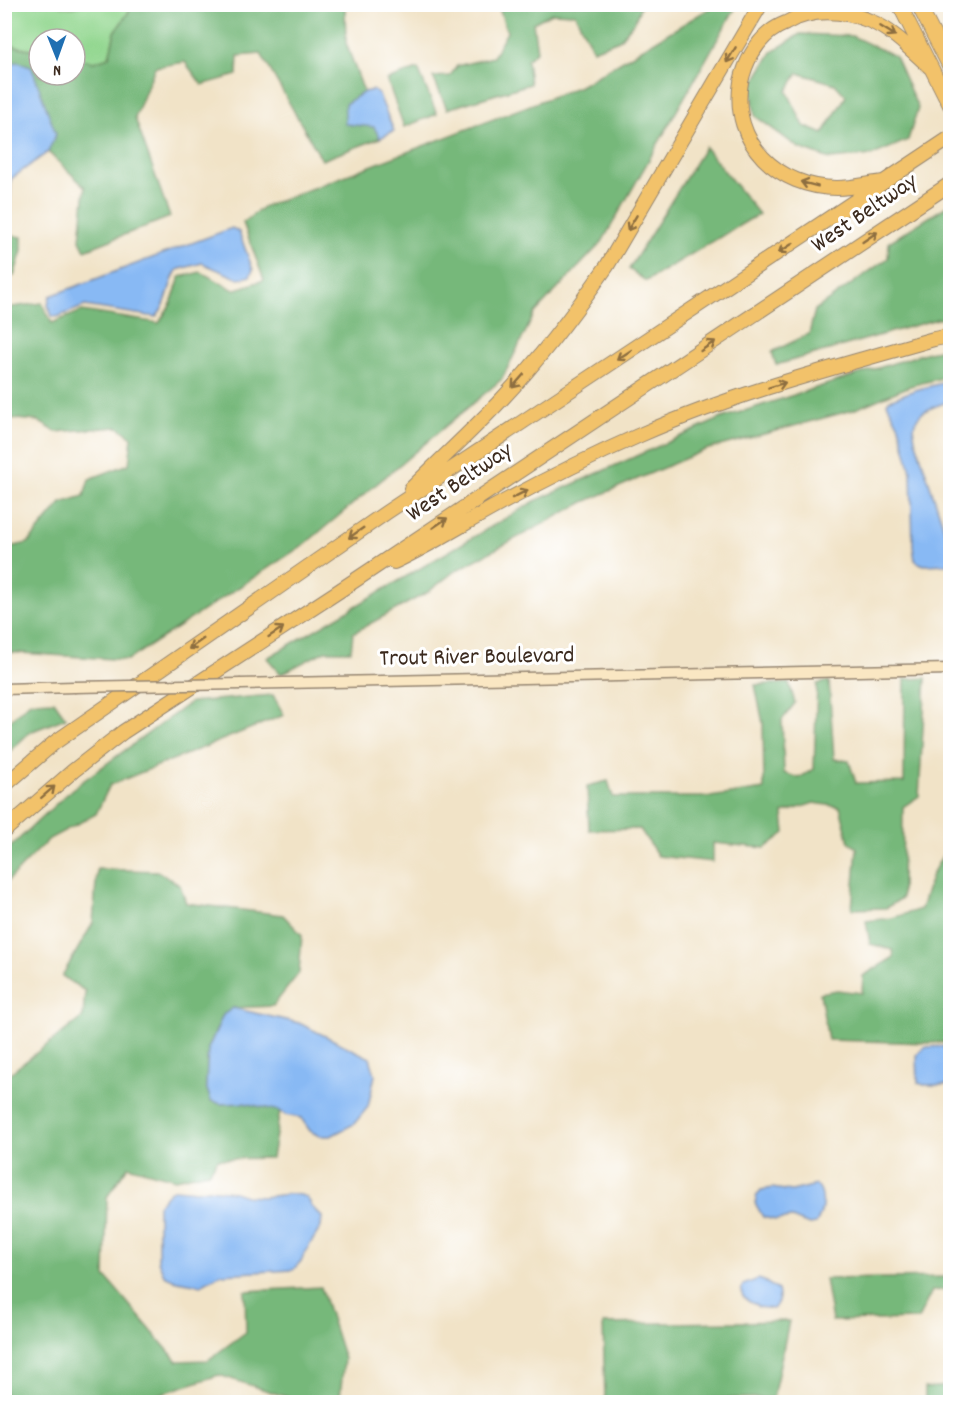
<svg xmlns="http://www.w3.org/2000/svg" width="955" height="1407" viewBox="0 0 955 1407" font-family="Dekko,sans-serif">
	<rect width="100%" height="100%" fill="#fff"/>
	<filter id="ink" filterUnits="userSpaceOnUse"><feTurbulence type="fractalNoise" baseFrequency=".0167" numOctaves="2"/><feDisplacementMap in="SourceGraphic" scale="12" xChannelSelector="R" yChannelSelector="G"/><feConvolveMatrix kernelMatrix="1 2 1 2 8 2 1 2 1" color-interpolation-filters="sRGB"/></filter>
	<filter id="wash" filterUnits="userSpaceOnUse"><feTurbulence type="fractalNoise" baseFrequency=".008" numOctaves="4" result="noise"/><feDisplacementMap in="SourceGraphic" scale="24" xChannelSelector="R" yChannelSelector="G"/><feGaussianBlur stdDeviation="1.35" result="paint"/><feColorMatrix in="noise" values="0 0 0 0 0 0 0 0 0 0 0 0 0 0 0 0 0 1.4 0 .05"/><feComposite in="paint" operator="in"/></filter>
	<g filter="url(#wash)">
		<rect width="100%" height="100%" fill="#f1e3c7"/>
		<path fill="#93d790" stroke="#678057" stroke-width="1.5" d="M58 4C64 8 75 8 82 4L136 5 132 7 115 32 109 57 94 62 75 58V39H39V51L9 45 5 46V5Z"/>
		<path fill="#76b87a" stroke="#58714c" stroke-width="1.5" fill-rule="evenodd" d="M136 5H345L346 43 364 92 345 104 374 127 380 138 322 160 261 54 238 56 237 75 202 85 185 62 155 67 135 118 170 217 85 250 80 240 85 187 48 152 56 134 18 62 5 65V46L9 45 39 51V75H75V58L94 62 109 57 115 32 132 7Z
			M498 5V4L641 5 635 21 619 40 593 50 575 14 552 13 533 23 537 51 527 60 530 84 447 109 433 77 450 76 457 66 493 57 507 32Z
			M715 5H737L602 242 535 313 502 379 305 544 128 660 5 652V548L28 543 61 503 84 496 89 479 129 464 132 437 118 427 56 432 38 421 5 418V308L42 303 52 323 82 311 159 323 171 304 180 277 201 272 234 290 264 280 243 223 263 207 580 86Z
			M800 34 852 36 895 56 918 108 908 140 873 155 830 159 799 148 755 116 751 87 772 52ZM798 73 835 84 846 96 823 134 804 126 787 91Z
			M418 69 437 114 404 127 387 80Z
			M705 147 759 214 646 281 629 269Z
			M950 204V318L937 319 776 365 772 352 809 334 815 310 888 258 889 242Z
			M9 235 22 237V251L14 276 5 280V238Z
			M950 348V376L910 386 853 410 705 450 584 502 455 571 428 592 353 633 351 651H325L281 674 267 658 535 501 722 418 928 352Z
			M926 678 919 796 903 807 902 898 886 908 852 909 857 848 849 842 840 807 814 803 783 813 785 833 765 848 713 843V862L658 856 640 829 589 830 587 786 608 781 613 797H710L764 789 763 723 755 685 789 683 795 703 782 720 784 773 799 778 814 769 817 684 829 681 834 759 849 761 856 783 904 782 905 679Z
			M273 695 284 715 110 785 96 814 49 839 5 884V852L72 789 191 702Z
			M54 701 66 718 30 732 5 756V723H7L30 702Z
			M950 851V1042L929 1043 828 1040 820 993 837 990 862 993 863 976 894 957 893 950 870 944 866 921 892 918 921 909 932 874 944 853Z
			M97 869 157 871 180 885 186 903 283 915 302 935 299 973 273 1006 233 1008 223 1015 208 1049 206 1086 211 1101 222 1104 244 1103 280 1111 272 1158 218 1159 209 1172 175 1179 128 1166 107 1197 105 1276 177 1361 208 1360 246 1332 245 1291 321 1287 344 1359 340 1397 302 1402 219 1375 134 1402H5V1077L83 1017 85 991 62 976 93 923Z
			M950 1277V1289L932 1291 918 1319 832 1321 825 1279Z
			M789 1321 773 1398 605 1400 603 1324Z
			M950 1386V1402H925V1388Z"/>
		<path fill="#88b9f4" stroke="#627289" stroke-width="1.5" d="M18 62 31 66 56 134 48 152 11 179 9 235 5 238V65Z
			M373 90 379 95 394 131 380 138 374 127 345 124V104L364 92Z
			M232 228 239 232 253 270 250 276 239 279 202 263 177 270C168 285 168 305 156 317L85 306 57 317 52 316 48 305 50 296Z
			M950 381V401C930 408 909 412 915 439L946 534 950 537V564L924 565 919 563 915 560 913 547 911 471 899 426 887 403 889 400 915 390Z
			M233 1008 299 1023 370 1058 375 1075 368 1107 354 1124 331 1136H319L310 1131 301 1118 285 1115 280 1111 244 1103 222 1104 211 1101 206 1086 208 1049 223 1015Z
			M950 1046V1085H924L918 1083 917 1055 924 1047Z
			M816 1185C826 1194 823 1212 816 1224L809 1225 792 1218 775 1220 763 1217 755 1203 757 1195 761 1190 772 1188 792 1191Z
			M175 1189 197 1191 208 1189 234 1192 246 1196 263 1197 289 1194 301 1195 306 1197 310 1202 311 1206 322 1217 321 1227 304 1254 302 1260 293 1270 221 1274 201 1285 177 1281 164 1275 158 1261V1205L169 1192Z
			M758 1279 764 1281 778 1290C780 1298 779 1302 773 1309L758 1307 756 1304H754C745 1300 738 1295 743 1285Z"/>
	</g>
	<g filter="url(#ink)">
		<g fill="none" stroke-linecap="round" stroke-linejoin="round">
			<defs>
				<path id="secondary" d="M241 684 950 669
					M4 689 74 687"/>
				<path id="highway" d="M899 4 950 105
					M918 4 950 67
					M883 182C868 184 852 188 837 188 779 188 730 143 741 82 745 63 755 44 770 32 775 28 781 25 786 23 811 8 844 10 870 21 894 31 912 51 931 68
					M411 489C441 459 473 430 502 399 541 358 575 312 607 266L761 4
					M394 562C430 545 463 524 498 505 544 480 592 456 640 435 735 393 835 367 934 339L950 336
					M4 786 54 743 387 512 950 138
					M4 831 73 771 123 732 339 591 950 184"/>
			</defs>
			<use href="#secondary" stroke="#968672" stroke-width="13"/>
			<use href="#highway" stroke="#968672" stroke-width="16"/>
			<use href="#secondary" stroke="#fae7c3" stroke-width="10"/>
			<use href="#highway" stroke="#f2c26a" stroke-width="14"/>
			<defs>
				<path id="secondary-bridge" d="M74 687 241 684"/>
			</defs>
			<use href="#secondary-bridge" stroke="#968672" stroke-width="13" stroke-linecap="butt"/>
			<use href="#secondary-bridge" stroke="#fae7c3" stroke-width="10"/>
		</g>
		<defs><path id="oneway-shaft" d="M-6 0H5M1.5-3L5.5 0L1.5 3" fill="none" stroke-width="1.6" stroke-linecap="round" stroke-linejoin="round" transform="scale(1.5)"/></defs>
		<g stroke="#8d6e40">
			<use href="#oneway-shaft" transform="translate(888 31) rotate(32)"/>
			<use href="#oneway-shaft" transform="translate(731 55) rotate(121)"/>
			<use href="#oneway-shaft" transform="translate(809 184) rotate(-165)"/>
			<use href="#oneway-shaft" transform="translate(632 223) rotate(121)"/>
			<use href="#oneway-shaft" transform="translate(870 237) rotate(-34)"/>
			<use href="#oneway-shaft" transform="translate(786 248) rotate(147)"/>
			<use href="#oneway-shaft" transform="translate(708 346) rotate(-34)"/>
			<use href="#oneway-shaft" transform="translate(624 355) rotate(147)"/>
			<use href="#oneway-shaft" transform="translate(518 381) rotate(131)"/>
			<use href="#oneway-shaft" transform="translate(777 385) rotate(-17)"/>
			<use href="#oneway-shaft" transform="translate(520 494) rotate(-27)"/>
			<use href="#oneway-shaft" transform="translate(440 523) rotate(-34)"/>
			<use href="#oneway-shaft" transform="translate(356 533) rotate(145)"/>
			<use href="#oneway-shaft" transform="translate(276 632) rotate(-33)"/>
			<use href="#oneway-shaft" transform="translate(196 644) rotate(145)"/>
			<use href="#oneway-shaft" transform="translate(48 792) rotate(-41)"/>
		</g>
	</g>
	<g text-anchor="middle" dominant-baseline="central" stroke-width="6" stroke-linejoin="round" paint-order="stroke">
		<g font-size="24" fill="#3b2a1e" stroke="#fff">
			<text transform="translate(865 214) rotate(-34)">West Beltway</text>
			<text transform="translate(460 483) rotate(-34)">West Beltway</text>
			<text transform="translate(477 658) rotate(-1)">Trout River Boulevard</text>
		</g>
	</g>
	<rect width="955" height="1407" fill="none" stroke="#fff" stroke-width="24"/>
	<g transform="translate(57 57) rotate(179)"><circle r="28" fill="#ffffff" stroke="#b1aaa5" stroke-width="1.5"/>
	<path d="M0-4.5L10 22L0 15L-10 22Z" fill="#1f6fb2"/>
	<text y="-9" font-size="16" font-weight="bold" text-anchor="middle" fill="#3b2a1e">N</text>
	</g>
</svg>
